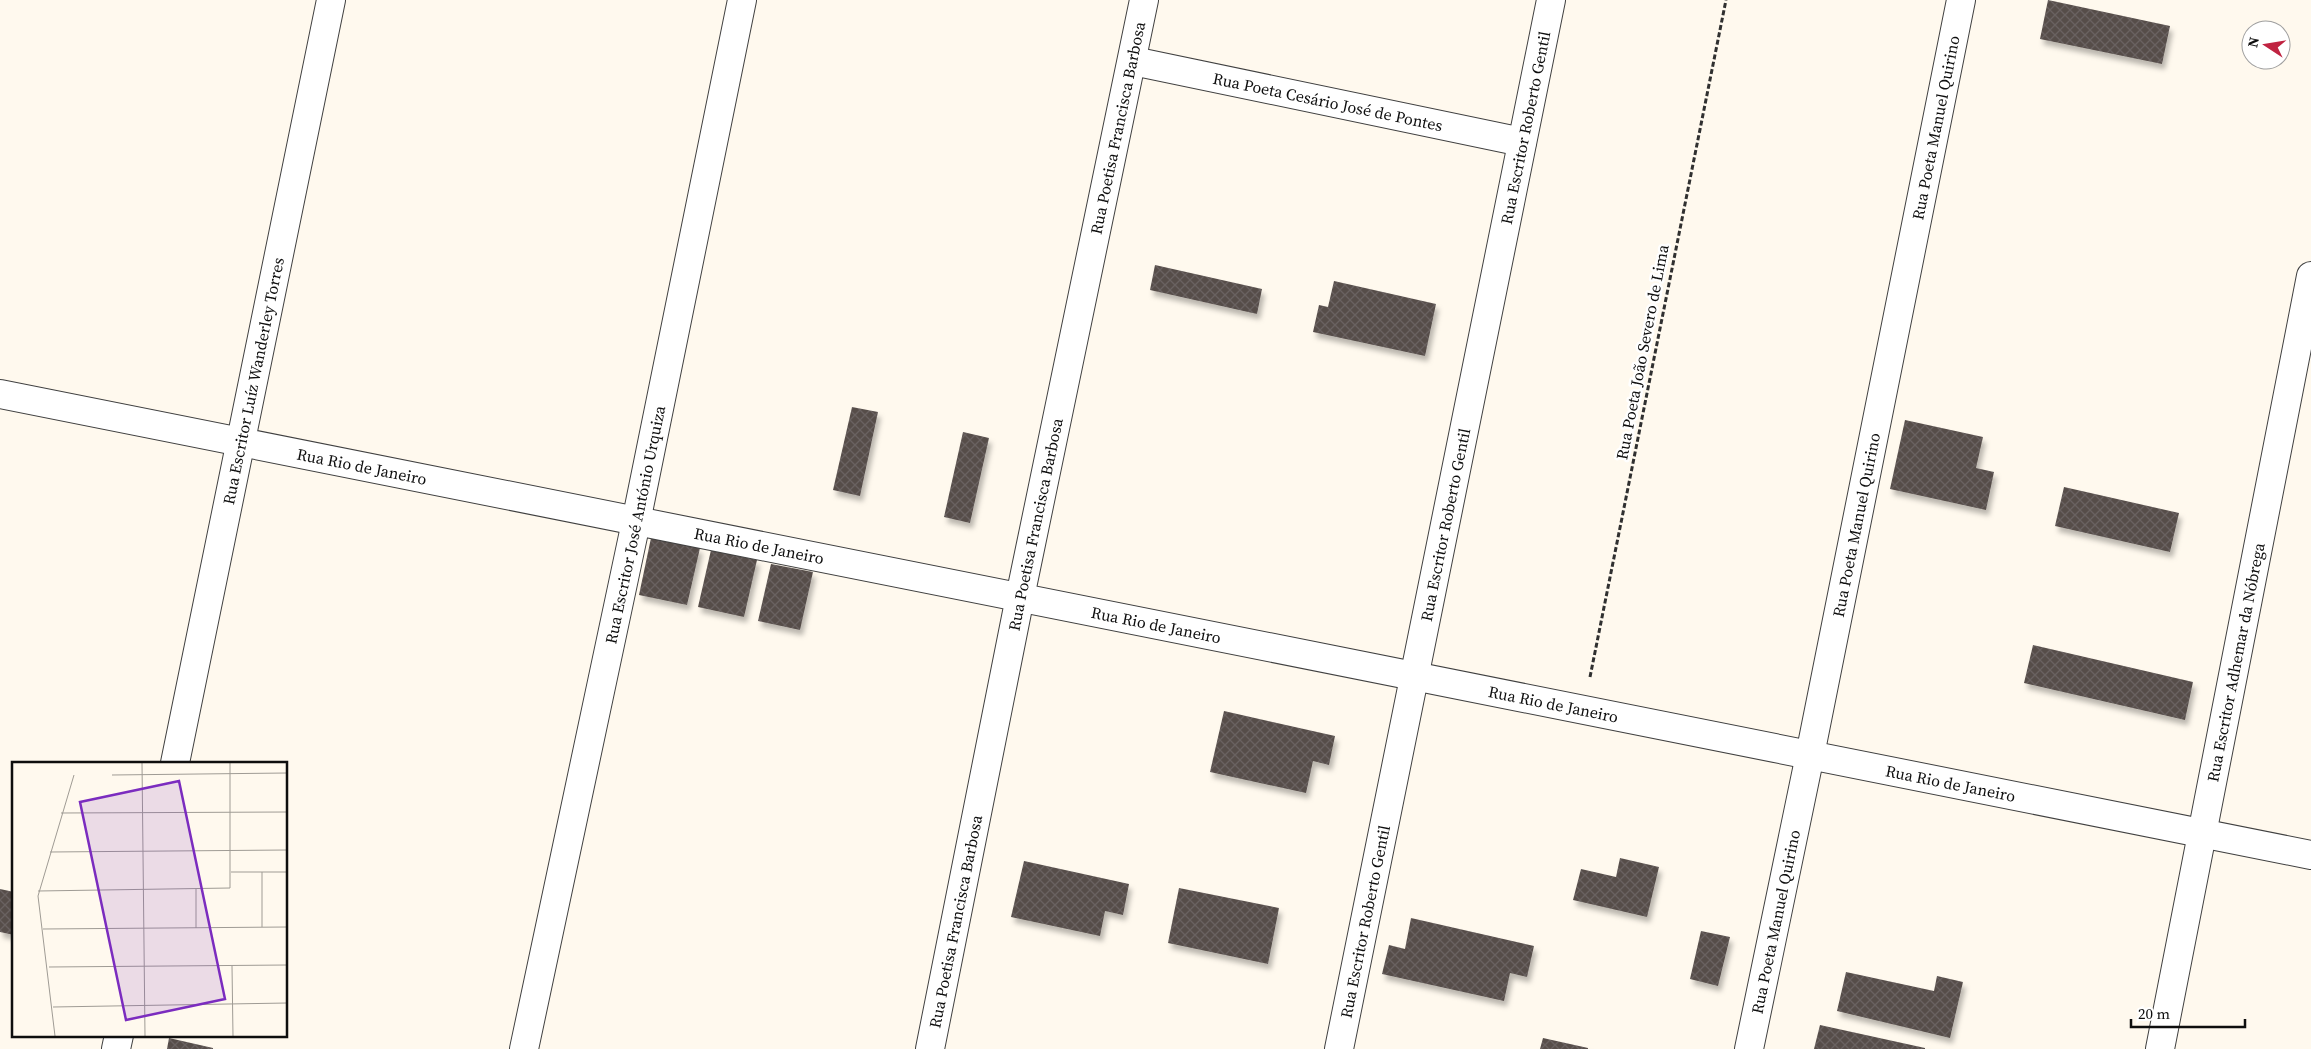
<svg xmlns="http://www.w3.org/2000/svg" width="2311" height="1049" viewBox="0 0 2311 1049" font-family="'Source Serif 4',serif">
	<defs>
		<pattern id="building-cross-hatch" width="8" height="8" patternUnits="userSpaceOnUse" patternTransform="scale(1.25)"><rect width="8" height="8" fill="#564d4a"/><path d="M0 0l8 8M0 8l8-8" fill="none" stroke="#696260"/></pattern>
		<filter id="shadow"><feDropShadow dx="3" dy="5.5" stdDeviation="2.5" flood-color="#0004"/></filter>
	</defs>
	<rect width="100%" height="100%" fill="#fff9ee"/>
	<path fill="url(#building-cross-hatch)" filter="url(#shadow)" d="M2048 0 2170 26 2162 64 2040 39Z
		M1155 265 1262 289 1257 314 1150 290Z
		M1334 281 1436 304 1425 356 1313 332 1319 305 1328 307Z
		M852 407 878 412 860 496 833 490Z
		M1905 420 1983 437 1976 468 1994 472 1986 510 1890 489Z
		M963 432 989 438 970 523 944 517Z
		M2064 487 2179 513 2170 552 2055 526Z
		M651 538 700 548 687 605 639 595Z
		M711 550 757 560 744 617 698 607Z
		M771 564 813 572 800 630 758 621Z
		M2033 645 2193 682 2185 720 2024 683Z
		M1224 711 1335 736 1329 765 1313 761 1306 793 1210 772Z
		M1620 858 1659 867 1647 917 1573 900 1581 869 1616 877Z
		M1024 861 1129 884 1123 915 1105 911 1100 936 1011 917Z
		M1179 888 1279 908 1268 964 1168 943Z
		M0 889 14 892V935L0 932Z
		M1411 918 1534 946 1527 977 1510 973 1504 1001 1382 974 1389 945 1405 949Z
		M1701 931 1730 937 1718 986 1690 979Z
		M1846 972 1934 991 1937 976 1963 982 1950 1038 1837 1011Z
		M1820 1025 1925 1048V1049H1814Z
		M169 1038 213 1048V1049H167Z
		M1543 1038 1588 1048V1049H1540Z"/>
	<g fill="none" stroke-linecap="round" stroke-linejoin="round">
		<defs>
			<g id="street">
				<path id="s1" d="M1133 61 1522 142"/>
				<path id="s2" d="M0 394 2311 855"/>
				<path id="s3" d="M175 763 331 0"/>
				<path d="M116 1049 119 1035"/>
				<path id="s4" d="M524 1049 636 522 742 0"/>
				<path id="s5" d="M930 1049 1020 597 1144 0"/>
				<path id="s6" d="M1339 1049 1551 0"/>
				<path id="s7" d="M1749 1049 1810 755 1961 0"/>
				<path id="s8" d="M2160 1049 2311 276"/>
			</g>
		</defs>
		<use href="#street" stroke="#414141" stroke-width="30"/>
		<path stroke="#303030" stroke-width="3" stroke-dasharray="5 2.5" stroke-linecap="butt" d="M1590 677 1726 0"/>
		<use href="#street" stroke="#fff" stroke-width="28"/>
	</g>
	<g text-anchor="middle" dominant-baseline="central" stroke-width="5" stroke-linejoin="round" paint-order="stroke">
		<g font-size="16" fill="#0e0e0e" stroke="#fff">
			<text stroke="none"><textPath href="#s1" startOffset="199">Rua Poeta Cesário José de Pontes</textPath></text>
			<text stroke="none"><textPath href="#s5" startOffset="940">Rua Poetisa Francisca Barbosa</textPath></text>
			<text stroke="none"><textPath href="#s6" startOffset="940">Rua Escritor Roberto Gentil</textPath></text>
			<text stroke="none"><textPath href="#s7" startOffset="940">Rua Poeta Manuel Quirino</textPath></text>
			<text transform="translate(1642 352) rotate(-79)">Rua Poeta João Severo de Lima</text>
			<text stroke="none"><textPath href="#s3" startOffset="390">Rua Escritor Luíz Wanderley Torres</textPath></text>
			<text stroke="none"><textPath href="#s2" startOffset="369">Rua Rio de Janeiro</textPath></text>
			<text stroke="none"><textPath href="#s5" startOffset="535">Rua Poetisa Francisca Barbosa</textPath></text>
			<text stroke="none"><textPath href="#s4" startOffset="536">Rua Escritor José António Urquiza</textPath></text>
			<text stroke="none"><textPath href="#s6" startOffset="535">Rua Escritor Roberto Gentil</textPath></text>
			<text stroke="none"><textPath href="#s7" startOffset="535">Rua Poeta Manuel Quirino</textPath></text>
			<text stroke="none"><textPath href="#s2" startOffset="774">Rua Rio de Janeiro</textPath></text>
			<text stroke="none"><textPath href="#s2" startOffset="1179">Rua Rio de Janeiro</textPath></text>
			<text stroke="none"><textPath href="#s8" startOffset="394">Rua Escritor Adhemar da Nóbrega</textPath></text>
			<text stroke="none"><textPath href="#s2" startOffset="1584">Rua Rio de Janeiro</textPath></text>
			<text stroke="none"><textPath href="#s2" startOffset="1989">Rua Rio de Janeiro</textPath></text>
			<text stroke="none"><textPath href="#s5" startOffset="130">Rua Poetisa Francisca Barbosa</textPath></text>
			<text stroke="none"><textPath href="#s6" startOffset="130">Rua Escritor Roberto Gentil</textPath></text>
			<text stroke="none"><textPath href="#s7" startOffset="130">Rua Poeta Manuel Quirino</textPath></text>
		</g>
	</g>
	<g transform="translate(12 762)">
		<rect width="275" height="275" fill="#fff9ee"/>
		<path fill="none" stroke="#9f9b94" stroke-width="1" d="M130 1 133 274M100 13 275 11M49 51 275 50M38 90 275 88M219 110H275M250 110V165M184 127V166M26 129 218 126V1M31 167 275 165M220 204 221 274M37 205 275 203M41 245 275 241M43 274 26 134 62 13"/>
		<path fill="#7b2cbf" fill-opacity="0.15" stroke="#7b2cbf" stroke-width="2.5" d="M167 19 213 237 114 258 68 40Z"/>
		<rect width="275" height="275" fill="none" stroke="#0e0e0e" stroke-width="2.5"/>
	</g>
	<g transform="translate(2266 45) rotate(282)"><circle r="24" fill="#ffffff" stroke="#9f9f9f"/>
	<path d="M0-4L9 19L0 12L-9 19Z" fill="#c02341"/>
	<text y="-8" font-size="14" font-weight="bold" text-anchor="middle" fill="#0e0e0e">N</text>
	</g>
	<path d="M2131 1019v8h114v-8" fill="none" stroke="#0e0e0e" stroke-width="2.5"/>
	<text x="2138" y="1019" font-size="15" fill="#0e0e0e" stroke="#ffffff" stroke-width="4" paint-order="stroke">20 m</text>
</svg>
